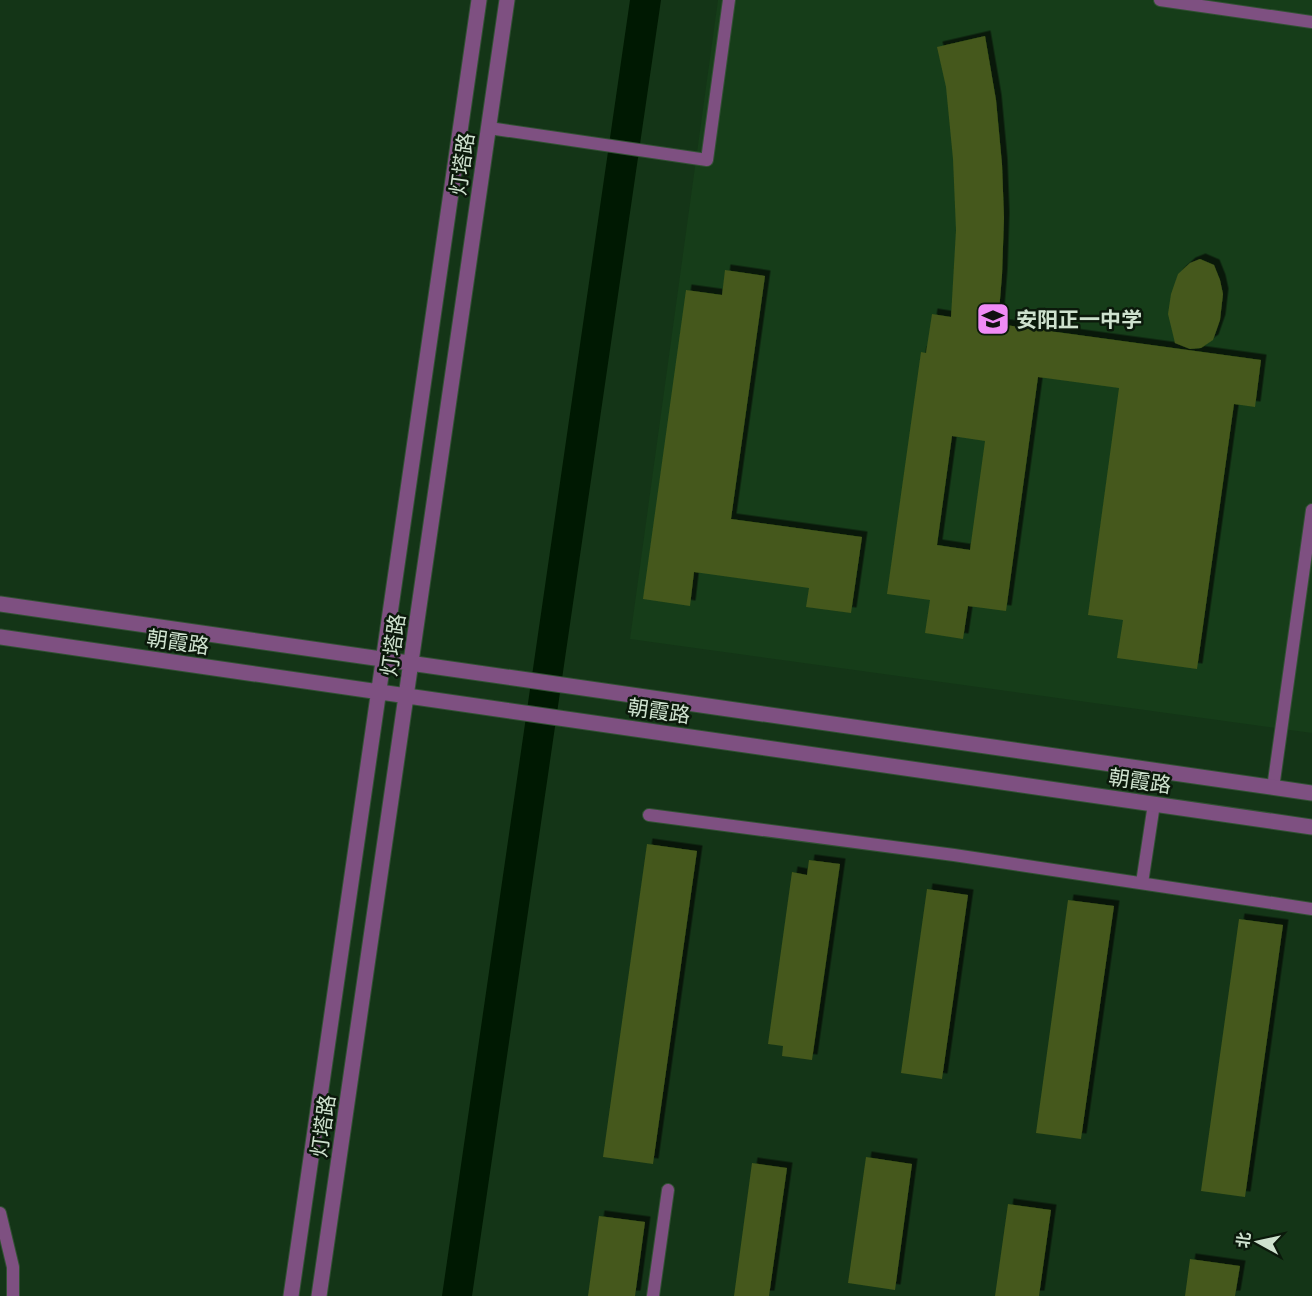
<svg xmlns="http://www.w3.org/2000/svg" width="1312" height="1296" viewBox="0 0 1312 1296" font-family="Arial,'Noto Sans SC',sans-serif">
	<defs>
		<filter id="shadow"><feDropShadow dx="5.5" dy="-5.5" stdDeviation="0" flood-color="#0009"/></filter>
	</defs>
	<rect width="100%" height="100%" fill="#143517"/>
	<path fill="#163d19" d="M718 0H1312V733L630 639Z"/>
	<path fill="#001902" d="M630 0H661L472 1296H442Z"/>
	<path fill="#44581b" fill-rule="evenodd" filter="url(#shadow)" d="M985 36 996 100 1002 164 1004 218 1002 275 998 324 1261 360 1255 407 1234 404 1197 669 1117 658 1123 620 1088 615 1119 388 1038 377 1006 611 968 606 963 639 925 633 930 600 887 594 921 352 926 353 932 314 951 317 956 230 953 159 946 87 937 47ZM952 436 985 441 970 550 937 545Z
		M1200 259 1214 265 1220 280 1223 294 1220 320 1213 340 1201 348 1190 349 1175 343 1168 314 1171 294 1178 274 1190 263Z
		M725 270 765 276 731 519 862 537 851 613 806 607 809 588 694 572 690 606 643 599 686 290 722 295Z
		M647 844 697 851 653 1164 603 1157Z
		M809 860 840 864 812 1060 782 1056 783 1046 768 1044 792 872 807 875Z
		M927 889 968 895 942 1079 901 1073Z
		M1068 900 1114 906 1081 1139 1036 1133Z
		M1239 919 1283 925 1245 1197 1201 1191Z
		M866 1157 912 1164 895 1290 848 1283Z
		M752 1163 787 1168 769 1296H734Z
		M1008 1204 1051 1210 1039 1296H995Z
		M599 1216 645 1222 635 1296H588Z
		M1190 1259 1240 1266 1235 1296H1185Z"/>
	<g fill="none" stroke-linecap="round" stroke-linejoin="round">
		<defs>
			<path id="service" d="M1160 0 1312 22
				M489 128 707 160 729 0
				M1273 788 1312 510
				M649 815 954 855 1312 909
				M1142 883 1154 804
				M0 1213 13 1267V1296
				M653 1296 668 1190"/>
			<path id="tertiary" d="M0 604 1312 793
				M0 637 1312 827
				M291 1296 479 0
				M319 1296 507 0"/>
		</defs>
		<use href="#service" stroke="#325134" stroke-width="14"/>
		<use href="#tertiary" stroke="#325134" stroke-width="17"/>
		<use href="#service" stroke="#7e5081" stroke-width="12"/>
		<use href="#tertiary" stroke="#7e5081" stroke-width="15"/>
	</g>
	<defs>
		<symbol id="school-square" viewBox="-11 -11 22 22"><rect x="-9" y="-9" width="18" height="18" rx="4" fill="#f08bf6" stroke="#0b190b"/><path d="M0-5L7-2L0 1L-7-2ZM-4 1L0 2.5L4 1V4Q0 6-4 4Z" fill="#111"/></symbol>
	</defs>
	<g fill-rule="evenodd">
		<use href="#school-square" x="974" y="300" width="38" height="38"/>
	</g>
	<g text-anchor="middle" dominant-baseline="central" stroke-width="5" stroke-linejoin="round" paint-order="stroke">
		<g font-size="21" fill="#cee1ce" stroke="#0b190b">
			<text transform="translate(462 164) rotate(-82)">灯塔路</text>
			<text transform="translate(178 642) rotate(8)">朝霞路</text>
			<text transform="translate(393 645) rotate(-82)">灯塔路</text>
			<text transform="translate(659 711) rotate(8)">朝霞路</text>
			<text transform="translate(1140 781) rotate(8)">朝霞路</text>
			<text transform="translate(323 1126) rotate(-82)">灯塔路</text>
		</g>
		<g font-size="21" font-weight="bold" fill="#cee1ce" stroke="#0b190b" text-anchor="start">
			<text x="1016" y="319">安阳正一中学</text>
		</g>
	</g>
	<g transform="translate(1258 1242) rotate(278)" stroke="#0b190b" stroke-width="4.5" paint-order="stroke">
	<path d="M0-4.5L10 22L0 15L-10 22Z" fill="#cee1ce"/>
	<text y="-9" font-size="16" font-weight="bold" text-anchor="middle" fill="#cee1ce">北</text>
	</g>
</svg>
